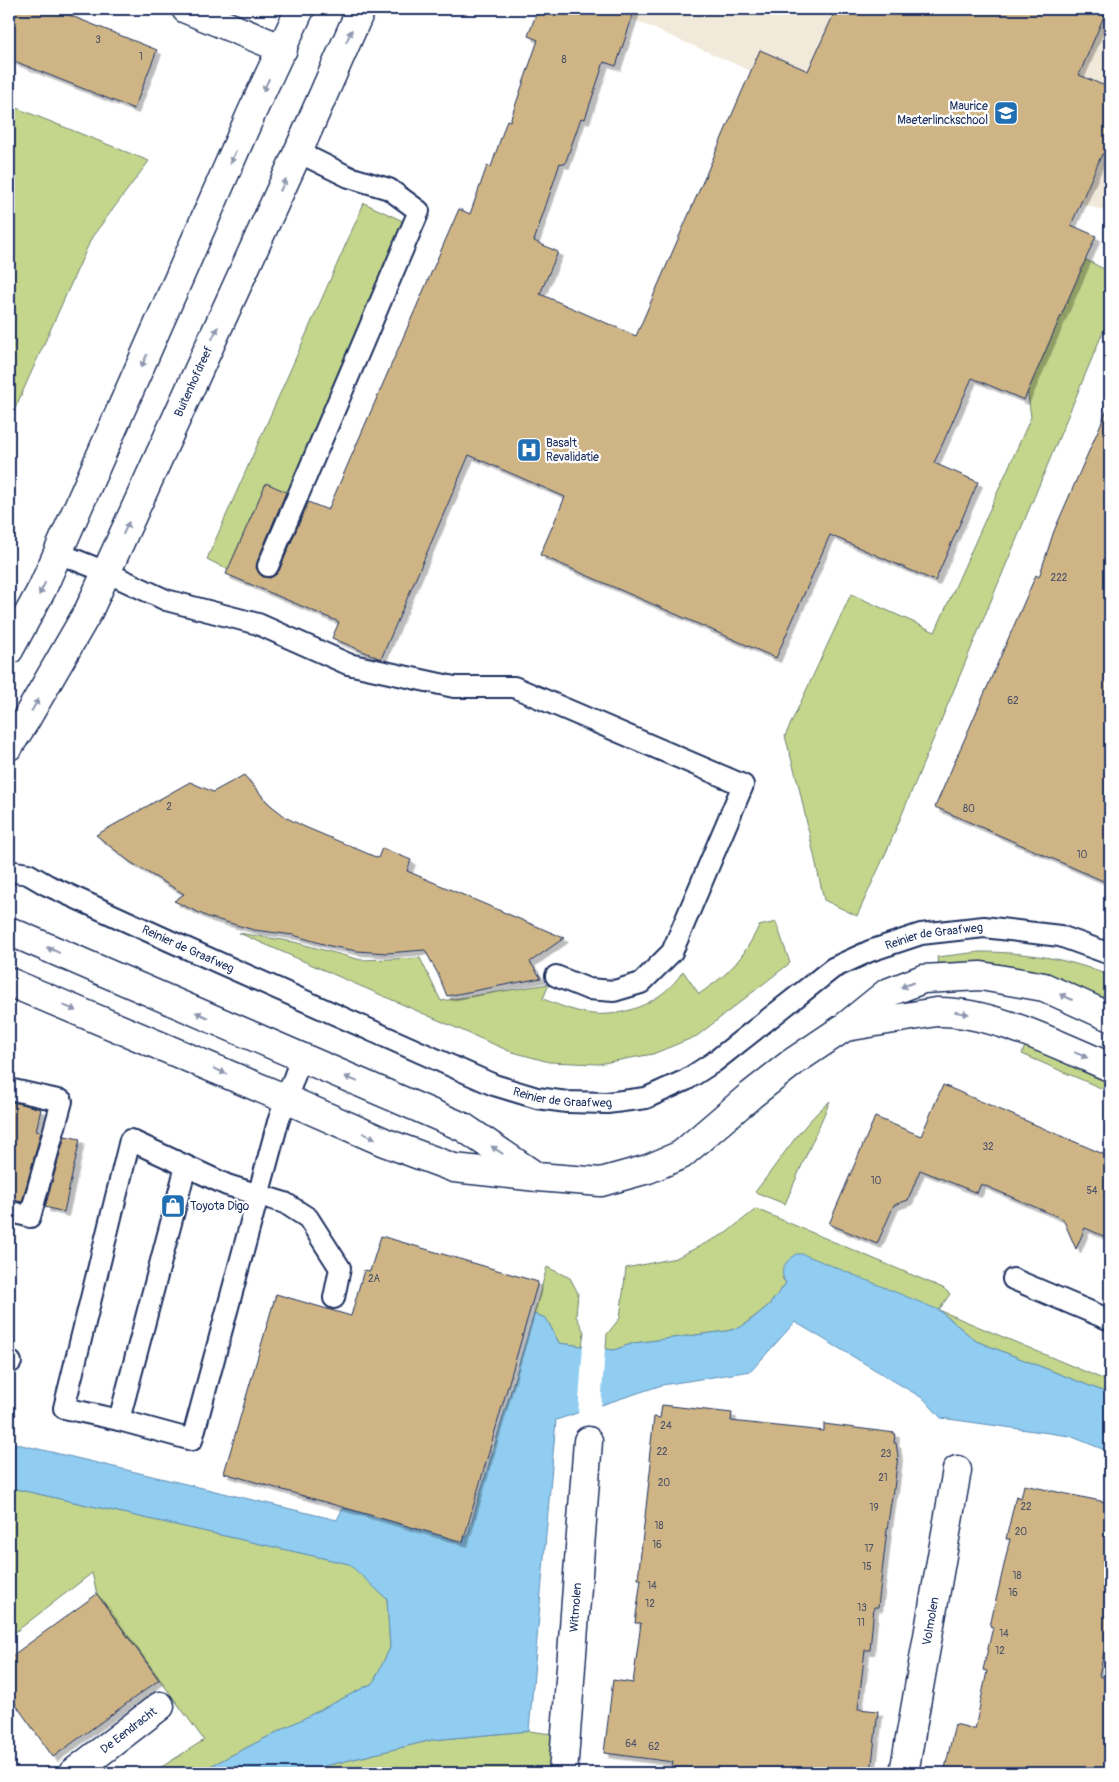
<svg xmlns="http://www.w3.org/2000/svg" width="1119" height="1782" viewBox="0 0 1119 1782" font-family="Pangolin,sans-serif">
	<defs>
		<filter id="shadow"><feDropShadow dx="4.5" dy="4.5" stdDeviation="0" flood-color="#0004"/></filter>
	</defs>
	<rect width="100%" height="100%" fill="#fff"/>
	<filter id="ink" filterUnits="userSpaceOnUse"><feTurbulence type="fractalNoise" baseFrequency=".02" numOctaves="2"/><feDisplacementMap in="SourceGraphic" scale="10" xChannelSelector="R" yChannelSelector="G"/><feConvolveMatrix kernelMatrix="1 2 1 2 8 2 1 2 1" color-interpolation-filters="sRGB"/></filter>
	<g filter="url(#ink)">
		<path fill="#f1e9da" d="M635 9H1110V213L1081 203 1014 174 808 71 761 51 751 71 632 19Z"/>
		<path fill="#c3d68b" stroke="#6f8274" d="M9 105 149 161 92 237 9 422Z
			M364 203 405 222 257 585 207 559Z
			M1084 259 1110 272V315L888 848 857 916 824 900 798 783 785 736 851 594 935 632 1031 417 1026 382Z
			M776 922 790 963 697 1036 653 1054 598 1064 549 1062 509 1051 239 933 294 942 361 960 420 958 441 1001 549 984 543 999C554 1003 565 1008 577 1011 615 1022 662 1005 683 971L699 994C731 972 742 960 759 926Z
			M979 952C1025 952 1068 958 1110 976V1004C1082 992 1053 978 1023 969 995 962 966 962 938 964L937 957Z
			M1027 1040 1110 1075V1092L1022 1054Z
			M830 1101 785 1204 755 1192C780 1161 800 1126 830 1101Z
			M756 1209 943 1288 950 1294 939 1310 1110 1382V1394L976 1341 939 1310 782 1278 786 1283 769 1305 741 1327 727 1331 634 1343 614 1350 606 1349 607 1334 620 1318 626 1268 676 1258 726 1233Z
			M547 1267 570 1278 578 1293 576 1316 584 1332 582 1346 559 1343 546 1318 534 1314Z
			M9 1489H16L350 1564 387 1599 390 1648 373 1683 197 1773H152L204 1740 97 1594 92 1573 9 1637Z
			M529 1731 552 1734 550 1764 539 1773H309L321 1767 432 1740Z"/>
		<path fill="#90cdf1" stroke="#618eb6" d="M796 1254H803L939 1310 976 1341 1110 1394V1452L1070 1436 941 1418 924 1399 795 1322 751 1371 662 1385 556 1420 529 1731 432 1740 321 1767 309 1773H197L373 1683 390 1648 387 1599 349 1564 16 1489H9V1442L337 1520 343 1508 467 1537 534 1314 546 1318 559 1343 614 1350 634 1343 727 1331 741 1327 752 1319 769 1305 786 1283C778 1272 785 1261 796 1254Z"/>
		<path fill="#fff" d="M583 1344 605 1347 601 1408 578 1415Z"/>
		<path fill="#cfb585" stroke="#1b2f5e" filter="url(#shadow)" d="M9 9H54L157 50 134 109 9 59Z
			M538 9H635L616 66 604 62 585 119 581 118 565 164 560 163 534 241 558 252 540 294 636 336 760 50 808 71 836 9H1107L1079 75 1110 88V158L1102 154 1071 225 1096 236 1024 400 972 378 934 463 978 482 935 581 830 535 776 658 540 555 565 497 469 455 381 659 332 638 339 622 226 574 266 483 286 492 257 562 256 568 259 573 263 577 270 578 275 575 279 571 308 502 328 510 459 209 470 214 487 166 491 167 507 120 510 121 538 40 528 36Z
			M1110 403V884L935 807 1036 575 1039 577 1054 531Z
			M244 775 268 803 287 818 305 827 378 858 382 848 411 860 407 871 564 938 530 962 541 978 447 996 438 974 425 950 387 953 357 951 330 946 293 935 254 930 208 917 174 901 184 894 130 862 96 835 190 782 213 792Z
			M943 1085 1110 1157V1239L1085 1228 1076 1249 1063 1219 981 1184 977 1193 920 1170 908 1200 894 1205 877 1244 829 1224 875 1117 921 1136Z
			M9 1101 41 1109 36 1131 41 1132 22 1202 9 1199Z
			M65 1136 80 1139 64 1212 45 1207Z
			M381 1236 538 1282 463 1542 224 1473 276 1294 351 1316 364 1270 370 1271Z
			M662 1405 732 1413 731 1421 777 1426 824 1431V1424L895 1433 894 1443H896L898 1456 894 1489H893L887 1530 878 1607H874L870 1650H865L858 1709 878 1711 871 1773H774L738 1769V1773H726L672 1767 673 1762 604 1753 613 1680 633 1683 641 1623H635L641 1579H638L651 1463 649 1460 654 1417 660 1418Z
			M1024 1485 1110 1503V1623L1099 1676 1110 1679V1773H944L955 1724 975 1729 987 1671 983 1670 993 1627 990 1626 1010 1539H1006L1016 1496 1021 1498Z
			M97 1594 159 1680 53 1757 9 1695V1658Z"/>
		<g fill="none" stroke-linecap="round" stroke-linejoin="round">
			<defs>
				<g id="service">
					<path d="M58 553 106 572 166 600 258 624 348 664 454 687H514L743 785 672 952 641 983 614 991 588 989 556 976"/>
					<path d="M268 566 419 211 389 189 349 177 298 152"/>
					<path id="s1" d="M9 871 28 874 47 885 170 941 494 1085 537 1098 567 1102 607 1103 646 1098 686 1080 714 1062 833 968 870 951 921 934 984 927 1060 936 1110 954"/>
					<path d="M9 1089 62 1101 30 1217 9 1211"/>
					<path d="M186 1166 119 1420 64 1408 130 1140 227 1185 285 1203 308 1218 340 1268 334 1298"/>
					<path d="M1013 1279 1110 1320"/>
					<path d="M9 1361 11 1362"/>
					<path d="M119 1420 192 1440 278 1122 301 1058"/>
				</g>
				<g id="minor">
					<path d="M186 9 283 49"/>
					<path id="s2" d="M73 1773 160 1706"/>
					<path id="s3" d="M563 1773 588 1441"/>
					<path id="s4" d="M904 1773 957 1470"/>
				</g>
				<g id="tertiary">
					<path d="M9 650 42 589 252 112 300 9"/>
					<path id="s5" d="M9 746 25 721 89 610 298 152 361 9"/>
				</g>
				<path id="secondary" d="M9 931 463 1127 534 1175
					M9 982 286 1099 384 1142 454 1168 537 1177 601 1182 648 1169 681 1155 751 1095 793 1062 845 1027 887 993 923 979 981 976 1044 987 1110 1017
					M846 1027 936 1012C990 1010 1060 1046 1110 1067"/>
			</defs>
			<use href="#service" stroke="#1b2f5e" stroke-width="24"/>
			<use href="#minor" stroke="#1b2f5e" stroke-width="31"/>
			<use href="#tertiary" stroke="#1b2f5e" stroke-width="31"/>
			<use href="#secondary" stroke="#1b2f5e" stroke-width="31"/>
			<use href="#service" stroke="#fff" stroke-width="20"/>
			<use href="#minor" stroke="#fff" stroke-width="28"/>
			<use href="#tertiary" stroke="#fff" stroke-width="28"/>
			<use href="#secondary" stroke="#fff" stroke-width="28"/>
		</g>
		<defs><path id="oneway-solid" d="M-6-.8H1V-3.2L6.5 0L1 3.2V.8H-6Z" transform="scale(1.25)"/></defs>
		<g fill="#8d97ae">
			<use href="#oneway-solid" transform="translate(349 36) rotate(-66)"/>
			<use href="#oneway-solid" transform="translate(266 85) rotate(116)"/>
			<use href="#oneway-solid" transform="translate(233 157) rotate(114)"/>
			<use href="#oneway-solid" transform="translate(283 185) rotate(-65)"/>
			<use href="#oneway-solid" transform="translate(215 333) rotate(-65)"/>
			<use href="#oneway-solid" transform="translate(144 361) rotate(114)"/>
			<use href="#oneway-solid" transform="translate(126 528) rotate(-65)"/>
			<use href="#oneway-solid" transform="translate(42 589) rotate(116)"/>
			<use href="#oneway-solid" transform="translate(35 705) rotate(-60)"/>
			<use href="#oneway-solid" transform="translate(53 950) rotate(-156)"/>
			<use href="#oneway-solid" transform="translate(907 985) rotate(159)"/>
			<use href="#oneway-solid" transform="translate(1066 997) rotate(-156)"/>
			<use href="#oneway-solid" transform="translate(70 1008) rotate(23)"/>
			<use href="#oneway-solid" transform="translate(962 1013) rotate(9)"/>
			<use href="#oneway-solid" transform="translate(202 1015) rotate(-156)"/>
			<use href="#oneway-solid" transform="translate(1081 1055) rotate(23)"/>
			<use href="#oneway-solid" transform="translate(220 1071) rotate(23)"/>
			<use href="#oneway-solid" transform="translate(351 1079) rotate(-157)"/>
			<use href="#oneway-solid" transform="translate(369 1136) rotate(24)"/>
			<use href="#oneway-solid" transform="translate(497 1150) rotate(-146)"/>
		</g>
	</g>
	<defs>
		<symbol id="school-square" viewBox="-11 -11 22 22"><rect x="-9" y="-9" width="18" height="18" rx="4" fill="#1f6fb2" stroke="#fff"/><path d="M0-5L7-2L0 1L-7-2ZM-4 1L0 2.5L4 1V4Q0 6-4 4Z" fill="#fff"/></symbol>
		<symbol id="hospital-square" viewBox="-11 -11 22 22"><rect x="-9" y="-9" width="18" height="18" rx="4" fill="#1f6fb2" stroke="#fff"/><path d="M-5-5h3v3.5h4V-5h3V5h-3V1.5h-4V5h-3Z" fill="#fff"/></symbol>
		<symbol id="shop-square" viewBox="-11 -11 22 22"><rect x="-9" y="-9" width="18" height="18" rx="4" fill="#1f6fb2" stroke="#fff"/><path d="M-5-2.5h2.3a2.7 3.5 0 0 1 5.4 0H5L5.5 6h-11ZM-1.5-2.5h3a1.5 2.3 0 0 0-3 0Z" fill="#fff"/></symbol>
	</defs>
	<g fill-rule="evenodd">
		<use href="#school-square" x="992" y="99" width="28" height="28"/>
		<use href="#hospital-square" x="515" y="436" width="28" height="28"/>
		<use href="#shop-square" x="159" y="1192" width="28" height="28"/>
	</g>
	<g text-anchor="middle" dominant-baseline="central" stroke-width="4.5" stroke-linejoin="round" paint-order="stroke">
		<g font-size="10" fill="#485068">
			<text x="98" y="40">3</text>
			<text x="141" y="57">1</text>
			<text x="564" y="60">8</text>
			<text x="1059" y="578">222</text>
			<text x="1013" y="701">62</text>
			<text x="169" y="807">2</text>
			<text x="969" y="809">80</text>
			<text x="1082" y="855">10</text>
			<text x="988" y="1147">32</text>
			<text x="876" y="1181">10</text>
			<text x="1092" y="1191">54</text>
			<text x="374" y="1279">2A</text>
			<text x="666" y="1426">24</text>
			<text x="662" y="1452">22</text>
			<text x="886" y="1454">23</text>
			<text x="883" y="1478">21</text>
			<text x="664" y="1483">20</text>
			<text x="1026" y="1507">22</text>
			<text x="874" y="1508">19</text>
			<text x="659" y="1526">18</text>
			<text x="1021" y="1532">20</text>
			<text x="657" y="1545">16</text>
			<text x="869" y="1549">17</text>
			<text x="867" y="1567">15</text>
			<text x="1017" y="1576">18</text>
			<text x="652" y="1586">14</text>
			<text x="1013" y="1593">16</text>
			<text x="650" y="1604">12</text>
			<text x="862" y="1608">13</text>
			<text x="861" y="1623">11</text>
			<text x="1004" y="1634">14</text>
			<text x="1000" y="1651">12</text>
			<text x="631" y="1744">64</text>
			<text x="654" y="1747">62</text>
		</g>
		<g font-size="12" fill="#1b2f5e" stroke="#fff" text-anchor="start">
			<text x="988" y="106" text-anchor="end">Maurice<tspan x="988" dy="14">Maeterlinckschool</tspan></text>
			<text x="546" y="443">Basalt<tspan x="546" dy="14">Revalidatie</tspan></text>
			<text x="190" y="1206">Toyota Digo</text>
		</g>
		<g font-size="12" fill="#1b2f5e" stroke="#fff">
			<text stroke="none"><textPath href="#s5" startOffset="409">Buitenhofdreef</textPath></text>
			<text stroke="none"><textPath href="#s1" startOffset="1021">Reinier de Graafweg</textPath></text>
			<text stroke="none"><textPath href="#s1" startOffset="196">Reinier de Graafweg</textPath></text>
			<text stroke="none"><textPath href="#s1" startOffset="601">Reinier de Graafweg</textPath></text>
			<text stroke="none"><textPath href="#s3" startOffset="166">Witmolen</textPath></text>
			<text stroke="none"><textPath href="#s4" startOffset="154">Volmolen</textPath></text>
			<text stroke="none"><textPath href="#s2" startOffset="70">De Eendracht</textPath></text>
		</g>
	</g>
	<rect width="1119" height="1782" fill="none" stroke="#fff" stroke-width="30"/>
	<rect x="15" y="15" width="1089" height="1752" fill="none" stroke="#1b2f5e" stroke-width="2" filter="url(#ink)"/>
</svg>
